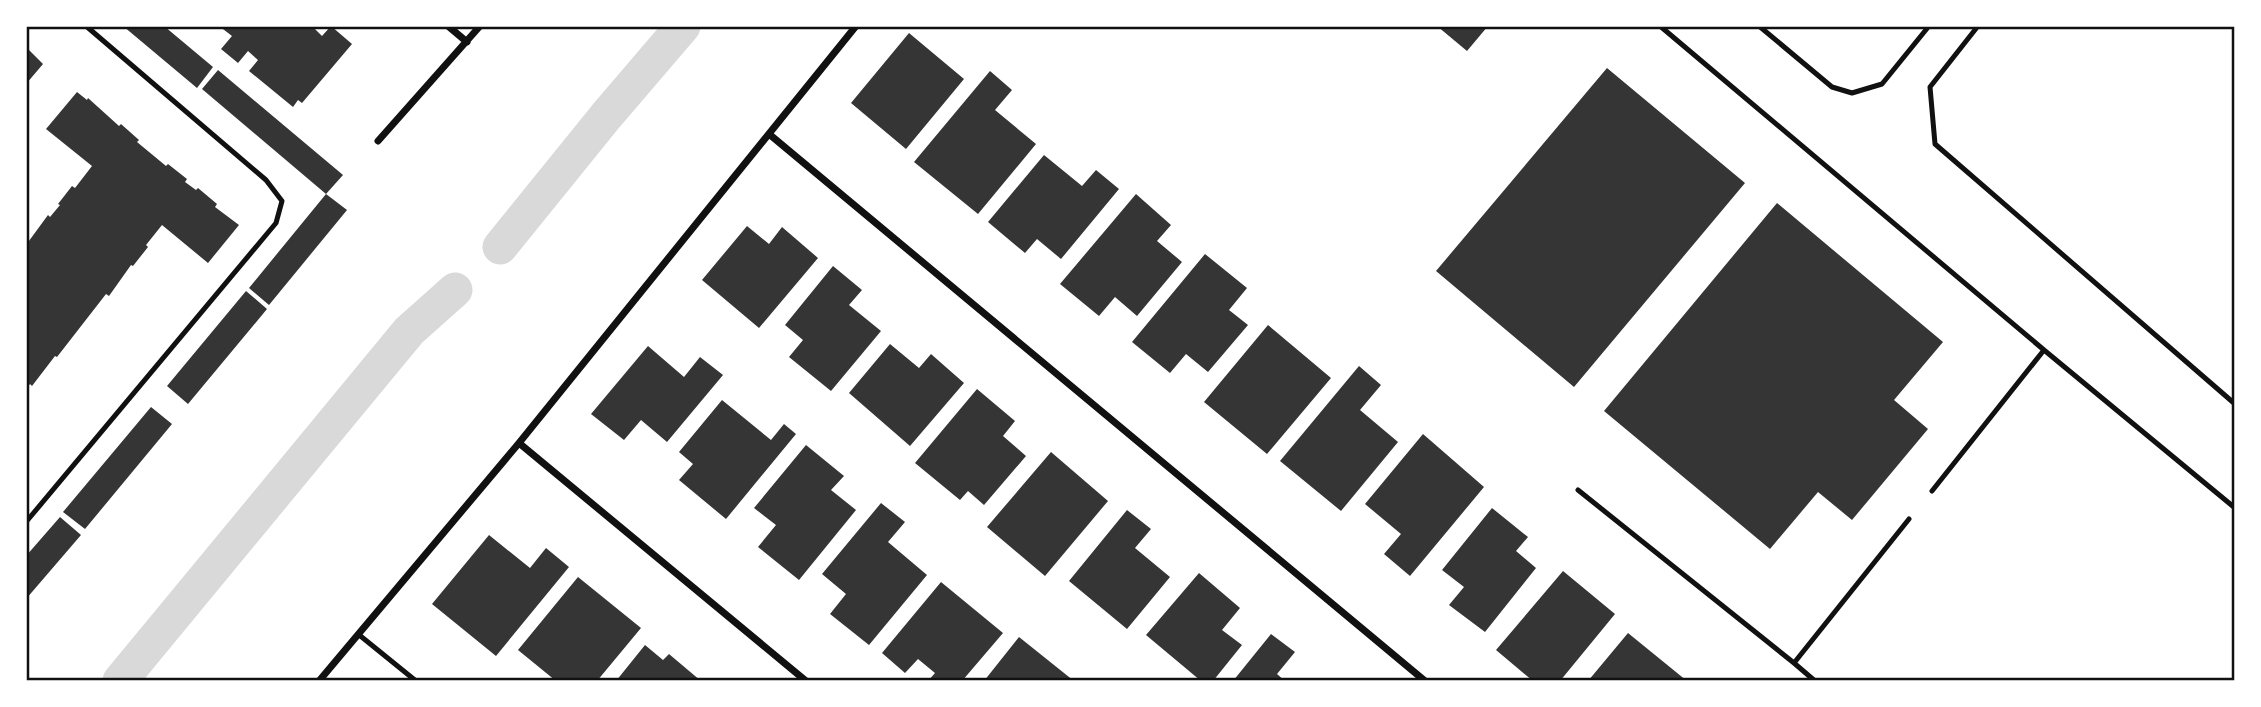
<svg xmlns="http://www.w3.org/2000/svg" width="2261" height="707" viewBox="0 0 2261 707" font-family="'Sofia Sans Condensed',sans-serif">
	<rect width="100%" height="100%" fill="#fff"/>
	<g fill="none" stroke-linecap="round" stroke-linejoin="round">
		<path stroke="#d9d9d9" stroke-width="35" d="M500 247 606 116 683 26
			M120 681 409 331 455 290"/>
	</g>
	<path fill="#353535" d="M123 26H164L213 67 197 88Z
		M219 26H312L322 36 331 26 352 44 302 103 298 100 293 107 249 71 258 60 248 51 238 63 221 49 232 36Z
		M1437 26H1488L1467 51Z
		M909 33 964 79 906 149 851 103Z
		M26 47 43 64 26 84Z
		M1607 68 1745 183 1574 387 1436 271Z
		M218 70 343 175 326 194 202 89Z
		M990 71 1012 90 995 110 1036 144 978 214 914 162Z
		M77 92 87 100 88 98 119 126 121 124 139 140 137 142 166 166 168 164 187 179 185 182 196 190 198 188 217 204 215 207 239 225 208 263 162 225 146 245 148 247 133 266 131 265 109 296 106 294 57 357 55 356 32 386 30 384 26 389V245L48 215 50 217 60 205 58 204 72 186 75 188 92 166 46 129Z
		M1044 155 1082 186 1096 170 1119 189 1061 259 1037 239 1025 253 988 222Z
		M326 194 347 210 269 305 249 288Z
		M1136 194 1171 225 1157 241 1182 262 1137 316 1115 297 1099 316 1060 284Z
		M1777 203 1943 342 1894 400 1928 429 1852 520 1818 492 1770 549 1604 411Z
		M747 226 769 244 782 227 818 258 759 328 702 280Z
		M1205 254 1247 288 1229 310 1248 325 1208 372 1186 354 1170 373 1132 342Z
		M833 266 862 290 849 305 881 331 831 391 789 357 803 340 785 325Z
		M246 291 267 309 188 404 167 386Z
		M1268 325 1331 378 1267 454 1204 402Z
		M890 344 919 368 931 354 964 383 910 446 849 393Z
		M648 346 684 377 700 357 723 375 667 442 641 420 624 440 591 414Z
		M1359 366 1381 385 1360 410 1398 442 1341 511 1280 461Z
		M977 389 1015 421 1003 436 1026 456 984 505 968 491 960 500 915 463Z
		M722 400 771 440 784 424 796 434 726 519 679 480 693 464 679 452Z
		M151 407 172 424 85 529 63 512Z
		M1423 434 1484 487 1410 576 1384 554 1401 534 1365 504Z
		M806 445 844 476 831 490 856 510 799 580 758 547 776 525 754 508Z
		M1051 452 1108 501 1045 576 987 527Z
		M881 503 905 522 888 542 927 575 869 645 830 614 846 594 822 574Z
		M1492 508 1528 537 1516 551 1536 568 1485 632 1449 605 1464 587 1442 570Z
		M1127 510 1151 529 1135 548 1170 577 1127 629 1069 581Z
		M60 517 81 535 26 599V556Z
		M489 535 530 568 546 548 569 567 496 656 432 604Z
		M1563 571 1615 614 1560 681H1533L1496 650Z
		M1199 573 1240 608 1222 630 1242 645 1213 681H1201L1146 635Z
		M578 577 641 628 597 681H556L518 650Z
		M941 582 1003 633 962 681H928L935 673 918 659 905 673 882 653Z
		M1628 633 1687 681H1588Z
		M1271 634 1295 652 1277 674 1285 681H1233Z
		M1019 637 1074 681H984Z
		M645 645 663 660 669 654 701 681H616Z"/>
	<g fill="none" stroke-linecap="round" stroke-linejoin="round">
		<path stroke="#111" stroke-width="5" d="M1660 26 2044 350
			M1759 26 1832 87 1852 93 1882 84 1929 26
			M1978 26 1930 87 1935 144 2235 404
			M1578 490 1794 663
			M1932 491 2044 350 2235 508
			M26 522 276 223 282 201 266 180 86 26
			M358 634 416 681
			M1815 681 1794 663 1909 519"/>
		<path stroke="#111" stroke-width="7" d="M448 26 467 42
			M769 134 1425 681
			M378 141 480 26
			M519 443 806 681
			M319 681 519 443 856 26"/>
	</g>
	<rect width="2261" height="707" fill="none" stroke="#ffffff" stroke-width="56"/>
	<rect x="28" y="28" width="2205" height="651" fill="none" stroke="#111" stroke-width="2.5"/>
</svg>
